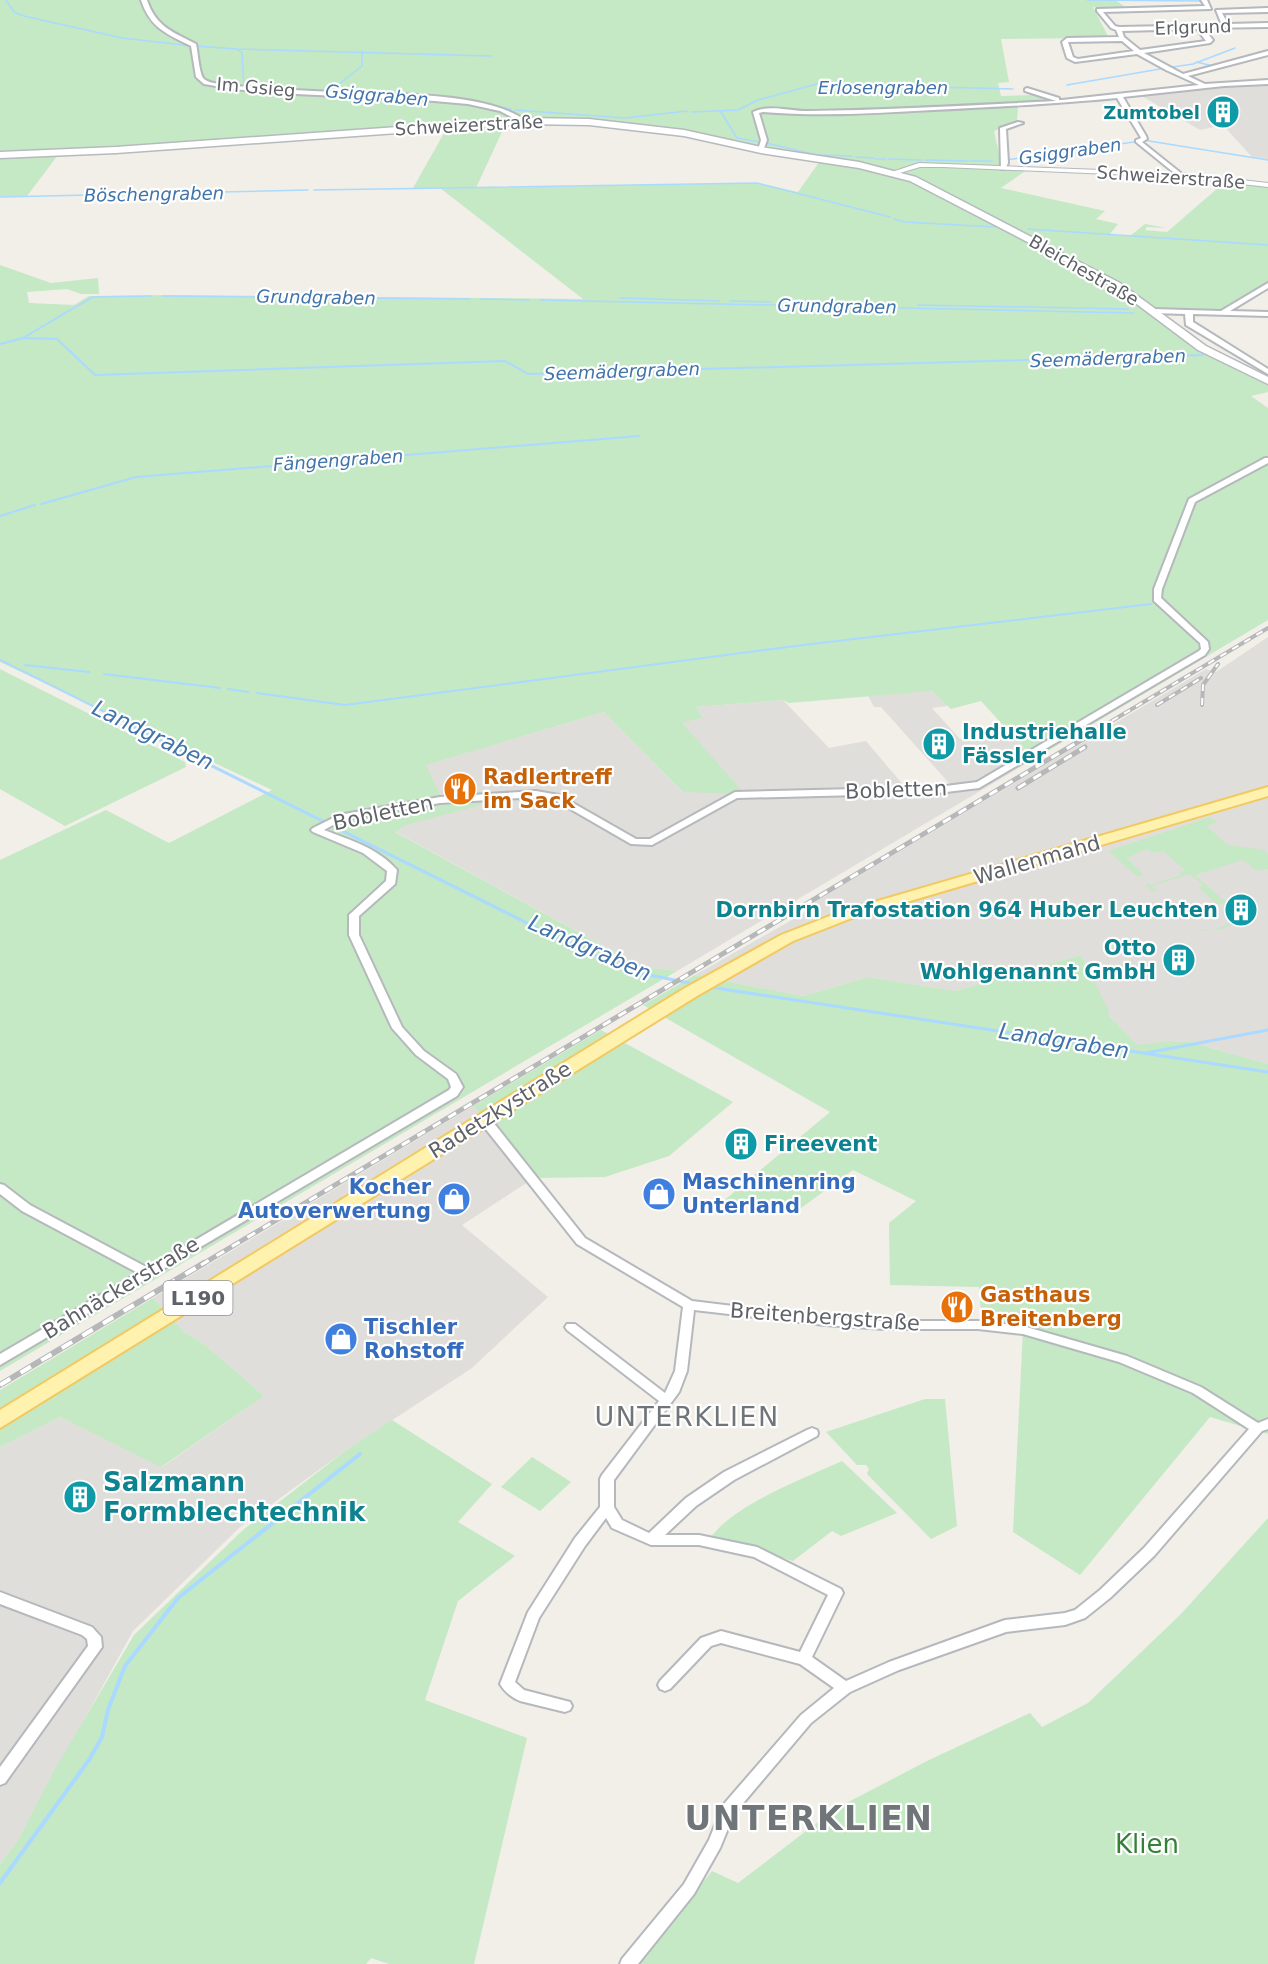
<svg xmlns="http://www.w3.org/2000/svg" width="1268" height="1964" viewBox="0 0 1268 1964" font-family="'DejaVu Sans',sans-serif">
	<rect width="100%" height="100%" fill="#f1efe8"/>
	<path fill="#e0deda" d="M1268 83V159L1252 157 1223 125 1200 130 1140 95 1222 85Z
		M1268 637V1064L1190 1042 1169 1041 1137 1046 1109 1016 1081 955 955 991 868 977 803 996 695 975 804 913 813 903 1206 669 1216 672Z
		M932 691 948 706 932 708 960 739 1005 728 1034 759 677 971 642 967 394 831 443 801 425 765 604 712 683 792 681 723 703 718 696 707 783 700 829 748 866 741 910 793 956 791 881 707H874L868 696Z
		M473 1106 493 1127 534 1178 462 1225 548 1297 472 1368 345 1451 239 1528 133 1631 18 1840 0 1864V1447L60 1417 162 1467 264 1396 204 1344 183 1331 153 1298Z"/>
	<path fill="#c5e8c5" fill-rule="evenodd" d="M0 0H1148L1117 1 1125 7H1093L1109 38 1001 39 1009 82 998 83 1001 96 1039 95 1057 101 1018 104 1017 122 994 131 1002 168 1028 169 1001 188 1105 211 1096 219 1118 224 1109 235 1130 236 1145 224 1167 228 1147 227 1145 230 1167 232 1226 181 1268 186V284L1220 312 1154 315 1207 354 1268 384V392L1251 396 1268 408V620L1034 759 981 701 951 709 932 691 789 703 783 700 696 707 703 718 682 723 745 794 683 792 604 712 426 765 443 801 474 797 481 805 406 825 395 832 642 967 677 971 0 1371V860L106 810 169 843 272 790 0 662V265L51 283 98 278 99 294H81L67 289 27 292 29 303 74 305 89 296 177 295 583 299 440 188H413L447 128 290 140 0 151ZM506 123 596 124 685 134 820 161 798 192 757 183 476 188Z
		M58 155 27 196 0 197V157Z
		M0 669 185 762 186 767 65 826 0 789Z
		M1210 817 1217 822 1206 826 1228 845 1264 850 1268 854V869L1256 870 1243 860 1195 875 1246 920C1229 925 1212 936 1194 928L1211 931 1243 918 1223 903 1217 904 1199 888 1203 885 1190 874 1152 886 1157 892 1152 891 1146 885 1147 882 1150 885 1182 875 1179 872 1185 870 1163 851 1153 853 1147 849 1127 858 1142 873V876L1138 877 1108 851Z
		M1081 955 1108 1009 1109 1016 1137 1045 1169 1041 1190 1042 1268 1064V1434L1210 1417 1080 1575 1013 1532 1023 1331 982 1324 979 1287 890 1285 889 1223 916 1201 853 1170 797 1211 721 1203 830 1112 643 1005 695 975 803 996 868 977 955 991Z
		M601 1030 733 1102 669 1156 605 1177 534 1178 493 1127 473 1106Z
		M153 1298 183 1331 204 1344 264 1396 161 1467 60 1417 0 1447V1390Z
		M925 1399H945L957 1526 931 1539 867 1474 869 1469 866 1465H857L826 1432Z
		M392 1420 492 1484 458 1522 515 1556 458 1601 425 1700 527 1738 474 1964H389L371 1958 366 1964H0V1864L18 1840 55 1769 134 1635 243 1530 345 1451Z
		M532 1457 571 1482 540 1511 501 1487Z
		M842 1461 897 1513 841 1536 832 1531 793 1561 711 1537C735 1504 805 1478 842 1461Z
		M1268 1518V1964H631L692 1890 696 1891 712 1871 738 1883 835 1809 929 1760 1030 1713 1042 1727 1088 1703 1181 1614Z"/>
	<g fill="none" stroke-linecap="round" stroke-linejoin="round">
		<path stroke="#aadaff" stroke-width="1.5" d="M6 0 14 12 24 16 122 38 192 46
			M1087 0 1201 1
			M197 46 236 49 242 53 244 88
			M236 49 491 56
			M1196 62 1209 65
			M1173 67 1193 64 1235 48
			M1067 85 1160 69
			M334 88 362 66V51
			M278 89 334 92
			M487 104 511 109
			M515 110 625 118 687 111
			M691 112 738 110 758 100 817 84 1013 89
			M721 112 737 138 761 142
			M1149 141 1268 160
			M766 143 813 154
			M817 155 852 156
			M856 157 873 158
			M875 159H886
			M889 159 921 160
			M925 160 968 161
			M1006 160 1134 142
			M971 161H992
			M314 190 757 183 890 217
			M0 197 308 190
			M894 219 905 222 995 227
			M1028 229 1268 245
			M162 296 470 299
			M620 298 719 301
			M481 299 529 300
			M540 300 1134 313
			M730 301 771 302
			M780 303 881 305
			M918 305 1128 309
			M60 316 93 297 152 296"/>
		<path stroke="#aadaff" stroke-width="2" d="M23 338 57 339 95 375 505 361 528 374 1203 355
			M0 344 23 338 62 315
			M41 504 136 477 639 436
			M0 516 35 505
			M0 660 137 728
			M25 665 89 672
			M104 674 220 688
			M228 689 248 692
			M257 693 345 705 803 645 1151 604"/>
		<path stroke="#aadaff" stroke-width="3" d="M134 727 541 930 630 971 694 984
			M709 987 1268 1072
			M1146 1053 1268 1030"/>
		<path stroke="#aadaff" stroke-width="4" d="M0 1883 89 1760 102 1737 108 1710 125 1666 178 1598 360 1454"/>
		<defs>
			<path id="minor" d="M141 0H147C156 27 173 32 196 44 198 52 199 74 204 79 210 85 239 86 248 87 283 90 318 91 353 93 400 94 489 93 526 121L521 122 500 111 468 104 423 100 275 93 234 89 204 84 196 77 191 46C167 34 150 28 141 0Z
				M1201 0H1207L1211 9 1103 12 1115 26 1119 27 1222 25 1216 10 1268 8V12L1222 13 1228 24 1268 23V27L1203 28 1213 40 1210 43 1144 53 1183 74 1268 51V55L1188 76 1205 84 1268 80V84L1224 86 1123 97 1146 136 1147 139 1142 142 1182 174V176H1178L1136 142V140L1141 138 1140 136 1117 98C1056 104 995 107 933 110 877 113 820 117 763 112L759 113 767 140 763 151 758 150 761 140 753 112C768 104 791 111 807 111 890 110 973 105 1056 101L1025 91V89L1027 88 1059 98V100H1062L1199 85 1166 70 1137 54 1075 62 1067 58 1062 42 1067 38 1119 37 1116 30 1111 28 1097 11V9L1205 6ZM1197 29 1206 41 1140 50 1124 37 1122 31ZM1122 41 1134 51 1078 59 1073 57 1068 42Z
				M1018 122 1023 123 1006 129 1008 163 1005 169H1001L1000 128Z
				M1268 283V288L1230 311 1268 312V316L1193 314V322L1268 369V374L1186 325 1185 314 1153 313 1149 311 1153 309 1221 311Z
				M1265 458H1268V463L1195 502 1162 589 1161 598 1208 642 1209 649 1205 655 979 788 938 793 737 798 652 845 631 844 553 799 536 797 440 803 342 820 324 830C350 840 378 848 397 870L395 884 359 916V935L402 1027 424 1051 456 1074 463 1087 457 1096 0 1365V1354L138 1273 22 1211 0 1194V1184L4 1185 30 1205 148 1268 449 1090 451 1087 448 1079 416 1055 392 1028 349 935V915L386 881 387 871 363 853 313 832 311 830 313 828 339 815 440 797 536 791 559 795 636 839H650L735 792 938 787 977 782 1199 651 1201 649 1200 643 1154 601V589L1189 499Z
				M485 1116 489 1117 585 1238 692 1301 825 1317 885 1321H978L1023 1326 1127 1356 1201 1387 1258 1423 1268 1419V1429L1262 1431 1154 1556 1110 1598 1085 1618 1065 1625 1006 1632 899 1670 850 1692 811 1723 734 1814 720 1848 694 1894 638 1964H620L622 1959 684 1884 709 1840 723 1805 801 1715 834 1688 800 1664 721 1643 711 1646 670 1689 665 1691 660 1689 658 1685 660 1681 701 1638 721 1631 800 1652 828 1595 754 1557 699 1545H651L612 1528 606 1518 585 1546 539 1618 515 1682 524 1690 570 1702 572 1706 570 1710 565 1712 520 1701C512 1698 504 1691 500 1684L528 1612 575 1538 600 1507V1479L602 1475 659 1401 567 1330 565 1327 567 1324H575L665 1393 675 1371 683 1307 577 1244 481 1123 479 1120 481 1117ZM694 1310 825 1325 885 1329H978L1023 1334 1119 1362 1193 1393 1249 1429 1144 1548 1100 1590 1075 1610 1065 1613 1005 1620 889 1662 846 1681 812 1657 843 1593 841 1589 757 1547 699 1535H665L696 1506 734 1480 817 1436 818 1433 817 1430 812 1428 807 1430 724 1472 686 1498 649 1533 622 1520 614 1507V1480L679 1392 687 1371Z
				M0 1592 92 1627 101 1637 102 1647 5 1783 0 1785V1767L88 1646 87 1639 82 1635 0 1604Z"/>
			<path id="tertiary" d="M919 163 1180 173 1268 183V187L1180 177 943 167H920L893 175 889 173Z"/>
			<path id="secondary" d="M523 118 589 119 684 130 761 147 859 162 916 177 1120 283 1206 346 1268 377V384L1198 350 1114 287 910 181 859 168 761 153 684 136 589 125 523 124 116 153 0 158V152L116 147Z"/>
			<path id="primary" d="M1268 787V796L852 918 793 941 697 996 0 1428V1410L685 988 781 935 840 912Z"/>
		</defs>
		<use href="#minor" stroke="#b5b8bc" stroke-width="4"/>
		<use href="#tertiary" stroke="#b5b8bc" stroke-width="2"/>
		<use href="#secondary" stroke="#b6babf" stroke-width="3"/>
		<use href="#primary" stroke="#f2c960" stroke-width="4"/>
		<use href="#minor" fill="#fff" fill-rule="evenodd"/>
		<use href="#tertiary" fill="#fff" fill-rule="evenodd"/>
		<use href="#secondary" fill="#fff" fill-rule="evenodd"/>
		<use href="#primary" fill="#fff2af" fill-rule="evenodd"/>
		<defs>
			<path id="rail-far2" d="M1157 705 1201 678
				M1202 705 1203 685 1218 664
				M1100 728 1268 628"/>
			<path id="rail-far1" d="M1018 788 1085 747
				M201 1265 1103 727"/>
			<path id="rail" d="M0 1385 204 1263"/>
		</defs>
		<use href="#rail-far2" stroke="#b6b7b8" stroke-width="4"/>
		<use href="#rail-far1" stroke="#b6b7b8" stroke-width="5"/>
		<use href="#rail" stroke="#b6b7b8" stroke-width="6"/>
		<use href="#rail-far2" stroke="#fff" stroke-width="2" stroke-dasharray="7" stroke-linecap="butt"/>
		<use href="#rail-far1" stroke="#fff" stroke-width="3" stroke-dasharray="9" stroke-linecap="butt"/>
		<use href="#rail" stroke="#fff" stroke-width="4" stroke-dasharray="12" stroke-linecap="butt"/>
	</g>
	<defs>
		<symbol id="building-disc" viewBox="-11 -11 22 22"><circle r="9.5" fill="#0f9aa8" stroke="#fff"/><path d="M-4-6H4V6H1V3H-1V6H-4ZM-2.5-4.3h1.7v1.8h-1.7ZM.8-4.3h1.7v1.8H.8ZM-2.5-1h1.7V.8h-1.7ZM.8-1h1.7V.8H.8Z" fill="#fff"/></symbol>
		<symbol id="restaurant-disc" viewBox="-11 -11 22 22"><circle r="9.5" fill="#e8710a" stroke="#fff"/><path d="M-5-6h1v4h1v-4h1v4h1v-4h1v5L-1.5 .5V6h-2V.5L-5-1ZM5-6V6H3V1.5H1.5Q1.5-4 5-6Z" fill="#fff"/></symbol>
		<symbol id="shop-disc" viewBox="-11 -11 22 22"><circle r="9.5" fill="#3f7fe0" stroke="#fff"/><path d="M-5-2.5h2.3a2.7 3.5 0 0 1 5.4 0H5L5.5 6h-11ZM-1.5-2.5h3a1.5 2.3 0 0 0-3 0Z" fill="#fff"/></symbol>
	</defs>
	<g fill-rule="evenodd">
		<use href="#building-disc" x="1204" y="93" width="38" height="38"/>
		<use href="#building-disc" x="920" y="725" width="38" height="38"/>
		<use href="#restaurant-disc" x="441" y="770" width="38" height="38"/>
		<use href="#building-disc" x="1222" y="891" width="38" height="38"/>
		<use href="#building-disc" x="1160" y="941" width="38" height="38"/>
		<use href="#building-disc" x="722" y="1125" width="38" height="38"/>
		<use href="#shop-disc" x="640" y="1175" width="38" height="38"/>
		<use href="#shop-disc" x="435" y="1180" width="38" height="38"/>
		<use href="#restaurant-disc" x="938" y="1288" width="38" height="38"/>
		<use href="#shop-disc" x="322" y="1320" width="38" height="38"/>
		<use href="#building-disc" x="61" y="1478" width="38" height="38"/>
	</g>
	<g text-anchor="middle" dominant-baseline="central" stroke-width="4.5" stroke-linejoin="round" paint-order="stroke">
		<g font-size="18" fill="#5f6368" stroke="#fff">
			<text transform="translate(1193 27) rotate(-2)">Erlgrund</text>
			<text transform="translate(256 87) rotate(5)">Im Gsieg</text>
			<text transform="translate(469 125) rotate(-3)">Schweizerstraße</text>
			<text transform="translate(1171 177) rotate(4)">Schweizerstraße</text>
			<text transform="translate(1084 270) rotate(30)">Bleichestraße</text>
		</g>
		<g font-size="18" font-style="italic" fill="#4174aa" stroke="#fff">
			<text x="883" y="87">Erlosengraben</text>
			<text transform="translate(377 95) rotate(5)">Gsiggraben</text>
			<text transform="translate(1070 151) rotate(-8)">Gsiggraben</text>
			<text transform="translate(154 194) rotate(-1)">Böschengraben</text>
			<text transform="translate(316 297) rotate(1)">Grundgraben</text>
			<text transform="translate(837 306) rotate(1)">Grundgraben</text>
			<text transform="translate(1108 358) rotate(-2)">Seemädergraben</text>
			<text transform="translate(622 371) rotate(-2)">Seemädergraben</text>
			<text transform="translate(338 460) rotate(-4)">Fängengraben</text>
		</g>
		<g font-size="18" font-weight="bold" fill="#0d838f" stroke="#fff" text-anchor="end">
			<text x="1200" y="112">Zumtobel</text>
		</g>
		<rect fill="#fff" stroke="#8f9295" stroke-width="1.5" x="163.5" y="1281" width="69" height="34" rx="4.5"/>
		<g font-size="20" font-weight="bold" fill="#5f6368">
			<text x="198" y="1298">L190</text>
		</g>
		<g font-size="21" font-weight="bold" fill="#0d838f" stroke="#fff" text-anchor="start">
			<text x="962" y="732">Industriehalle<tspan x="962" dy="24">Fässler</tspan></text>
			<text x="1218" y="910" text-anchor="end">Dornbirn Trafostation 964 Huber Leuchten</text>
			<text x="1156" y="948" text-anchor="end">Otto<tspan x="1156" dy="24">Wohlgenannt GmbH</tspan></text>
			<text x="764" y="1144">Fireevent</text>
		</g>
		<g font-size="21" font-weight="bold" fill="#c56008" stroke="#fff" text-anchor="start">
			<text x="483" y="777">Radlertreff<tspan x="483" dy="24">im Sack</tspan></text>
			<text x="980" y="1295">Gasthaus<tspan x="980" dy="24">Breitenberg</tspan></text>
		</g>
		<g font-size="21" fill="#5f6368" stroke="#fff">
			<text transform="translate(896 790) rotate(-2)">Bobletten</text>
			<text transform="translate(383 813) rotate(-12)">Bobletten</text>
			<text transform="translate(1037 860) rotate(-16)">Wallenmahd</text>
			<text transform="translate(500 1110) rotate(-32)">Radetzkystraße</text>
			<text transform="translate(121 1288) rotate(-31)">Bahnäckerstraße</text>
			<text transform="translate(825 1317) rotate(4)">Breitenbergstraße</text>
		</g>
		<g font-size="21" font-weight="bold" fill="#366cbe" stroke="#fff" text-anchor="start">
			<text x="682" y="1182">Maschinenring<tspan x="682" dy="24">Unterland</tspan></text>
			<text x="431" y="1187" text-anchor="end">Kocher<tspan x="431" dy="24">Autoverwertung</tspan></text>
			<text x="364" y="1327">Tischler<tspan x="364" dy="24">Rohstoff</tspan></text>
		</g>
		<g font-size="22" font-style="italic" fill="#4174aa" stroke="#fff">
			<text transform="translate(153 735) rotate(26)">Landgraben</text>
			<text transform="translate(590 948) rotate(24)">Landgraben</text>
			<text transform="translate(1064 1041) rotate(9)">Landgraben</text>
		</g>
		<g font-size="26" font-weight="bold" fill="#0d838f" stroke="#fff" text-anchor="start">
			<text x="103" y="1482">Salzmann<tspan x="103" dy="30">Formblechtechnik</tspan></text>
		</g>
		<g font-size="26" fill="#348238" stroke="#fff">
			<text x="1147" y="1844">Klien</text>
		</g>
		<g font-size="27" letter-spacing="1.5" fill="#70757a" stroke="#fff">
			<text x="687" y="1416">UNTERKLIEN</text>
		</g>
		<g font-size="33" font-weight="bold" letter-spacing="1.5" fill="#70757a" stroke="#fff">
			<text x="809" y="1818">UNTERKLIEN</text>
		</g>
	</g>
</svg>
